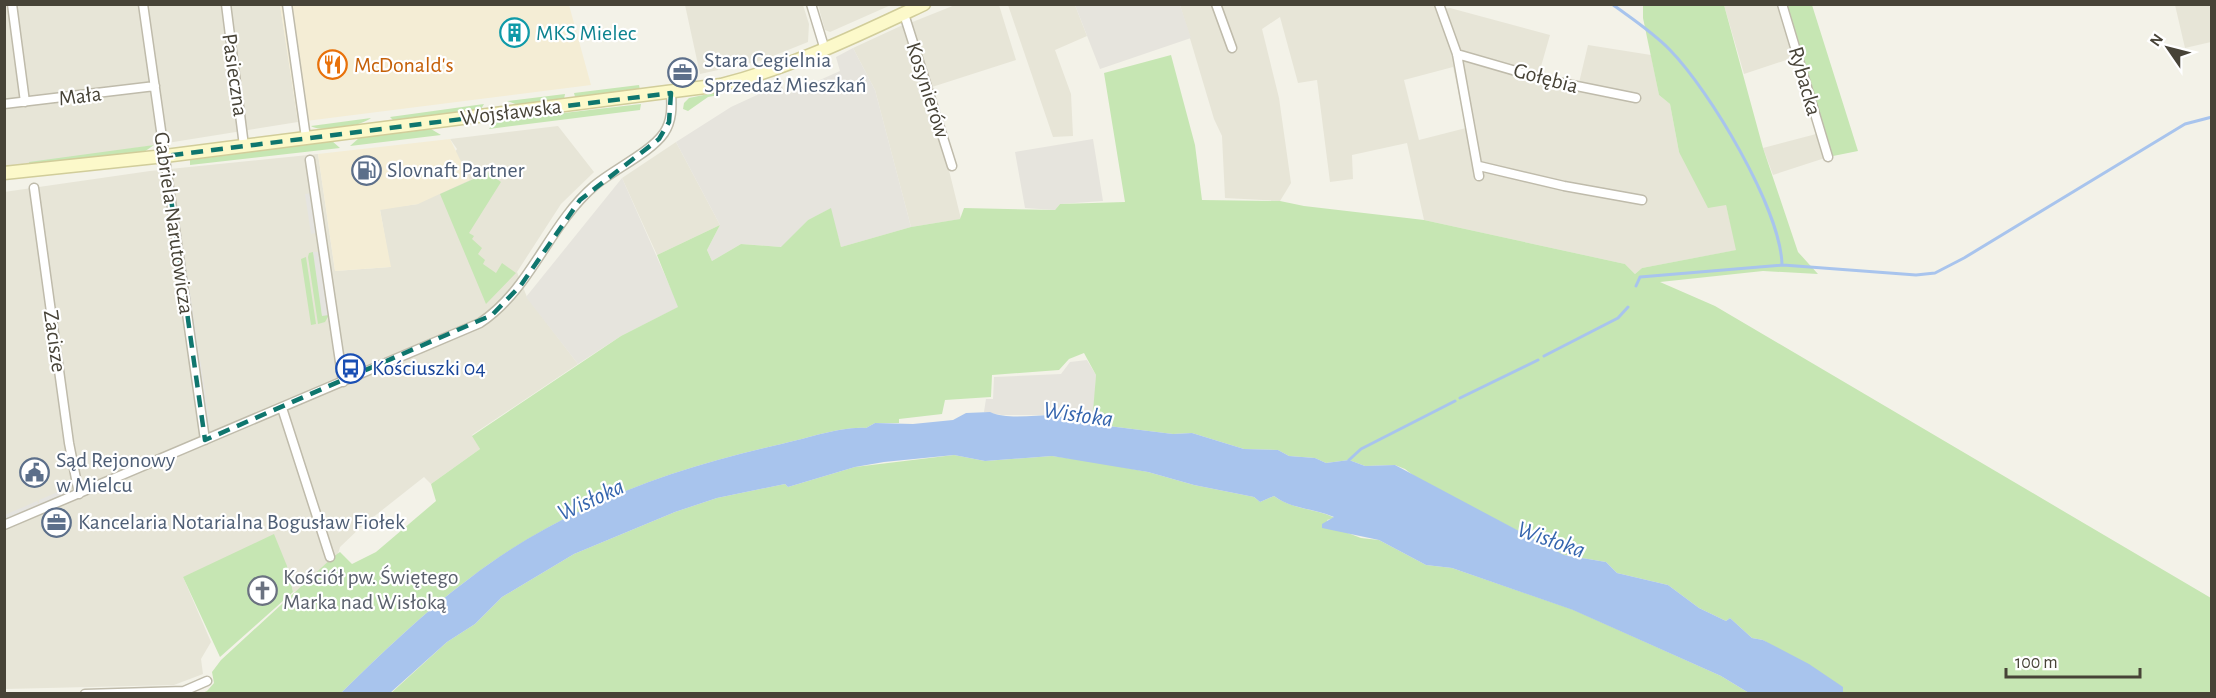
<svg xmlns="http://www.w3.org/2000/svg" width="2216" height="698" viewBox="0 0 2216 698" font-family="'Alegreya Sans',sans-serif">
	<rect width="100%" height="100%" fill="#f3f2e8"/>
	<path fill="#e7e5d7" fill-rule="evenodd" d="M5 5H280L298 122 5 169Z
		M685 5H803L809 24 808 42 763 60 700 74Z
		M818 5V4L891 5 830 32 825 30Z
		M955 5H999L1016 60 932 87 910 23Z
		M1008 5H1075L1087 36 1055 50 1071 94 1073 136 1053 137Z
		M1180 5H1434L1437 10 1450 8 1550 35 1538 77 1578 87 1588 45 1651 55 1659 95 1670 104 1679 152 1726 205 1737 250 1642 268 1635 274 1625 264 1424 220 1407 143 1352 155 1353 179 1330 182 1317 80 1298 83 1280 17 1262 29 1279 98 1291 183 1280 201 1225 198 1222 136 1214 119ZM1453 67 1466 128 1419 140 1404 80Z
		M1724 5H1782L1798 56 1744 74Z
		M2175 5H2211V42L2185 48Z
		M905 24 944 150 961 219 911 227 875 90 853 48Z
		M558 126 594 172 561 204 517 272 527 297 578 364 472 435 480 449 431 484 424 477 362 526 340 547 338 554 296 591 293 592 287 566 183 577 211 642 201 659 203 674 174 685 5 689 4 192 150 171 318 154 335 271 390 267 380 209 418 204 457 149 450 139Z
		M1820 133 1828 157 1773 175 1763 148Z
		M676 142 720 225 657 255 622 178Z"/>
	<path fill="#f4edd5" d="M280 5H569L591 85 298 122Z
		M450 139 470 180 418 204 380 210 391 267 335 271 318 154Z"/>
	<path fill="#e6e4dd" d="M1075 5H1180L1191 38 1100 69Z
		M853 48 875 90 911 227 841 247 830 209 808 220 782 247 741 244 712 261 707 250 720 225 676 142 731 107 781 84 786 95 840 71 836 57Z
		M1093 139 1103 201 1060 204 1055 210 1025 208 1015 152Z
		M622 178 679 307 621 336 578 364 526 297Z
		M1087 360 1096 375 1094 418 1091 422 1084 418 1071 420 1053 415H1002L984 412 986 399H993L994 377 1061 374 1070 362Z"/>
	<path fill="#c6e6b3" d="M1643 4 1724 5 1763 148 1798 252 1818 274 1763 271 1660 282 1715 306 2211 598V693L1850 694 1843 692 1763 640 1752 638 1730 618 1726 621 1699 608 1668 585 1617 573 1606 562 1564 555 1418 479 1405 469 1395 465 1365 466 1349 460 1326 463 1315 458 1289 456 1278 450 1244 449 1192 433 1173 434 1092 424 1096 375 1084 353 1069 359 1059 370 992 375 991 397 945 400 942 414 899 419V423H875L866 428C841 426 802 440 777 445 668 469 559 510 470 578 423 613 382 653 341 693L200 694 207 691 214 683 212 672 221 660 333 557 340 552 352 564 376 552 436 501 431 484 480 449 472 436 621 336 678 307 657 255 720 225 707 250 712 261 741 244 781 247 808 220 831 208 841 247 911 227 960 219 964 208 1055 210 1060 204 1125 202 1104 73 1171 55 1195 145 1202 200 1280 201 1304 206 1424 220 1625 264 1635 274 1642 268 1736 250 1726 205 1708 208 1679 152 1670 104 1659 95 1643 18Z
		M1782 5H1812L1858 151 1828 157Z
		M639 85 640 90 575 97 574 93Z
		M718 92 719 95 708 97 688 111 683 109 684 103 689 98Z
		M565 94 564 99 518 105 507 101Z
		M484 104 481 109 393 120 390 117Z
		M641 104 640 110 489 129 495 121Z
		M371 118C362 126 321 133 311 126Z
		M431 129 441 135 350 146 359 138Z
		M332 141 340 148 190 165V160Z
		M154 145 144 152 30 167 29 162Z
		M485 170 501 182 469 233 474 236 472 239 482 248 478 254 485 260 483 264 496 273 502 263 516 273 486 304 440 194 478 177Z
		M313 252 318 268 322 315H329L325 322 318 324 308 257 309 253Z
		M306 257 316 324 311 325 301 259Z
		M954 455 985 461 1052 456 1096 462 1148 472 1194 485 1254 497 1260 502 1274 496C1293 510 1315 508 1335 518L1327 520 1334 530H1340L1361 538 1379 540 1426 565 1452 568 1574 610 1721 676 1749 693 390 694 447 642 475 624 502 597 574 554 675 512 717 498 785 484 788 487 855 467Z
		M274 534 287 566 293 592 220 657 183 577Z"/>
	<path fill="#e5e4e0" d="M175 193 210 425 207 426 174 197Z
		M311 193 317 233 311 234 305 194Z
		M313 252H320L329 315 322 316Z
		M65 489 68 494 5 521V515L37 501 39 504V500Z"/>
	<path fill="#a8c4ed" d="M990 412C1007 420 1034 415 1054 415 1063 416 1073 423 1084 419L1092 424 1173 434 1192 433 1244 449 1278 450 1289 456 1315 458 1326 463 1349 460 1365 466 1395 465 1564 555 1606 562 1617 573 1668 585 1699 608 1726 621 1730 618 1752 638 1763 640 1809 664 1843 687V692L1850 693H1749L1721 676 1573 610 1452 568 1426 565 1379 540 1322 528V524L1334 517C1314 508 1293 510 1274 496L1260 502 1254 497 1194 485 1148 472 1052 456 985 461 954 455 884 462 855 467 788 487 785 484 717 498 675 512 574 554 502 597 475 624 447 642 390 693H341C382 653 423 613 470 578 558 510 668 469 777 445 802 440 841 426 866 428L875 423 913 424 953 420 966 413Z"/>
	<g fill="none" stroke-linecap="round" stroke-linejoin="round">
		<path stroke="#a8c4ed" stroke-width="3" d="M1612 4C1631 18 1654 33 1670 50 1710 91 1780 208 1782 264
			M1636 286 1640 277 1783 265 1916 275 1935 273 1964 258 2185 124 2212 117
			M1544 356 1618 318 1628 307
			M1460 398 1538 360
			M1349 460 1361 449 1455 401"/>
		<defs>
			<path id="street" d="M12 4 25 102
				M143 4 205 440
				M226 4 244 146
				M287 4 306 138
				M811 4 825 50
				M1216 4 1232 48
				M1439 4 1457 54 1479 176
				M1782 4 1828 157
				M904 14 952 166
				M1457 54 1547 80 1636 98
				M4 104 155 86
				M310 160 343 382
				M1479 166 1564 186 1642 200
				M34 188 69 443 79 494
				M282 408 330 557
				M4 525 480 323C532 288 548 226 594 186 614 169 650 153 664 133 672 121 672 107 671 93
				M85 694 184 691 207 681"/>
			<path id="secondary" d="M4 173 165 156 721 85C792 67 858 35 924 4"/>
		</defs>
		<use href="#street" stroke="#bfbbab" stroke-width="11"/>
		<use href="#secondary" stroke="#d1cd9a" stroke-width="15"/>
		<use href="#street" stroke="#fff" stroke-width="8"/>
		<use href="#secondary" stroke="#fcf9ca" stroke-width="12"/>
	</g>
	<path fill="none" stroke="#0f766e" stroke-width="4.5" stroke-dasharray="12 8" stroke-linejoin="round" d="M671 93 669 122 659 139 580 200 521 285 492 315 205 440 165 156Z"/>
	<defs>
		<symbol id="building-ring" viewBox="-11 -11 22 22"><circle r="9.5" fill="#fff" stroke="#0f9aa8" stroke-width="1.5"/><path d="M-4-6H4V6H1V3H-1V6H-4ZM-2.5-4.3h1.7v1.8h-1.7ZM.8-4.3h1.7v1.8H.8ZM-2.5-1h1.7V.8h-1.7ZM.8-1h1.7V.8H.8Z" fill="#0f9aa8"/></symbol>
		<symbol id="restaurant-ring" viewBox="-11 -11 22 22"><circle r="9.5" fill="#fff" stroke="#e8710a" stroke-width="1.5"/><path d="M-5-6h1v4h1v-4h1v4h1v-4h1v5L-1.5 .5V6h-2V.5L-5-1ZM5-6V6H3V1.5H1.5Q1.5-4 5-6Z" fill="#e8710a"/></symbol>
		<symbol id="office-ring" viewBox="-11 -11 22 22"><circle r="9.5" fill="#fff" stroke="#5c6f8a" stroke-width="1.5"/><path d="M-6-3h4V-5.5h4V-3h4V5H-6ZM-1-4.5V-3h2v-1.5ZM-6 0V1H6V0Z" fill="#5c6f8a"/></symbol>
		<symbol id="fuel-ring" viewBox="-11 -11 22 22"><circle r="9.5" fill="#fff" stroke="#5c6f8a" stroke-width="1.5"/><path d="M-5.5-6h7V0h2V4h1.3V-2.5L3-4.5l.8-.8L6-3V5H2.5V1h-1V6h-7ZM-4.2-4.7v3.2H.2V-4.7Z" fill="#5c6f8a"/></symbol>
		<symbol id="bus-ring" viewBox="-11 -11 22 22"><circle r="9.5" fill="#fff" stroke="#1a4fb4" stroke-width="1.5"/><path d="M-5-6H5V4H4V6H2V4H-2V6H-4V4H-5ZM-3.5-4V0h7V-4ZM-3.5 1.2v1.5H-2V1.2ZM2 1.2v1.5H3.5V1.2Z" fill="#1a4fb4"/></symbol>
		<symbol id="civic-ring" viewBox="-11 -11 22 22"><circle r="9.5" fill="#fff" stroke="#5c6f8a" stroke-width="1.5"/><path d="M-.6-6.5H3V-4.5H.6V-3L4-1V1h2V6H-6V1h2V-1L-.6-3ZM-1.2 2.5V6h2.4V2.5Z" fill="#5c6f8a"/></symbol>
		<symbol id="church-ring" viewBox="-11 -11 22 22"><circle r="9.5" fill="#fff" stroke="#6b7280" stroke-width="1.5"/><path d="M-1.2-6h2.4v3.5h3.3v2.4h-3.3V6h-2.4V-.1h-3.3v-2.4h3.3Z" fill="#6b7280"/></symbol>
	</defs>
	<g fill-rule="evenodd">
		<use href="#building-ring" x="498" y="16" width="33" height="33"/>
		<use href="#restaurant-ring" x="316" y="48" width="33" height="33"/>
		<use href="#office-ring" x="666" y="56" width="33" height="33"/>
		<use href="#fuel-ring" x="350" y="154" width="33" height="33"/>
		<use href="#bus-ring" x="334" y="352" width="33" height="33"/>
		<use href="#civic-ring" x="18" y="456" width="33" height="33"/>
		<use href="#office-ring" x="40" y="506" width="33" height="33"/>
		<use href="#church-ring" x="246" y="574" width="33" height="33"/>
	</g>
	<g text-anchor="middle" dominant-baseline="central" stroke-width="4.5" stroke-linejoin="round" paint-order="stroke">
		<g font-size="22" fill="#0d838f" stroke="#fff" text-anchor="start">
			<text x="536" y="33">MKS Mielec</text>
		</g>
		<g font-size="22" fill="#4e5e75" stroke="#fff" text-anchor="start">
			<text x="704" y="60">Stara Cegielnia<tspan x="704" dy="25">Sprzedaż Mieszkań</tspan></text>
			<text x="387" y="170">Slovnaft Partner</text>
			<text x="56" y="460">Sąd Rejonowy<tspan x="56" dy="25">w Mielcu</tspan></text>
			<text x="78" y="522">Kancelaria Notarialna Bogusław Fiołek</text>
		</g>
		<g font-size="22" fill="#c56008" stroke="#fff" text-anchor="start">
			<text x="354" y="65">McDonald's</text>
		</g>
		<g font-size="22" fill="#474337" stroke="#fff">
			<text transform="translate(235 75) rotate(82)">Pasieczna</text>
			<text transform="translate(1546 78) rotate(15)">Gołębia</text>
			<text transform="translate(1805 81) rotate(74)">Rybacka</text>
			<text transform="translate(928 90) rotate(72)">Kosynierów</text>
			<text transform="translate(80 96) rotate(-7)">Mała</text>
			<text transform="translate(511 112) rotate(-7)">Wojsławska</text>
			<text transform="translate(174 223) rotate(82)">Gabriela Narutowicza</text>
			<text transform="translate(55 341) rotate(82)">Zacisze</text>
		</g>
		<g font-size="22" fill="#164399" stroke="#fff" text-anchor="start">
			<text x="372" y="368">Kościuszki 04</text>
		</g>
		<g font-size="22" fill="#5b616d" stroke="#fff" text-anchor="start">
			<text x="283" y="577">Kościół pw. Świętego<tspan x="283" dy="25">Marka nad Wisłoką</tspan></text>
		</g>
		<g font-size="24" font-style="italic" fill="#3565ae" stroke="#fff">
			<text transform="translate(1078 415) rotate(8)">Wisłoka</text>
			<text transform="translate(591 500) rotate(-25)">Wisłoka</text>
			<text transform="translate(1551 540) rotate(19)">Wisłoka</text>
		</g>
	</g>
	<rect width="2216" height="698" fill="none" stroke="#474337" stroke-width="12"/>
	<g transform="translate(2168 48) rotate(305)" stroke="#ffffff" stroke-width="4.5" paint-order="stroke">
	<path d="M0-4.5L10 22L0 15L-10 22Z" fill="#474337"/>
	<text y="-9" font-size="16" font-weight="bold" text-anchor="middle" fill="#474337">N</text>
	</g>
	<path d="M2006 668v9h134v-9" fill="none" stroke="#474337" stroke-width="3"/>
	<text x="2015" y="668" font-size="18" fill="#474337" stroke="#ffffff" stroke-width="4.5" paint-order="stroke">100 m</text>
</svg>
